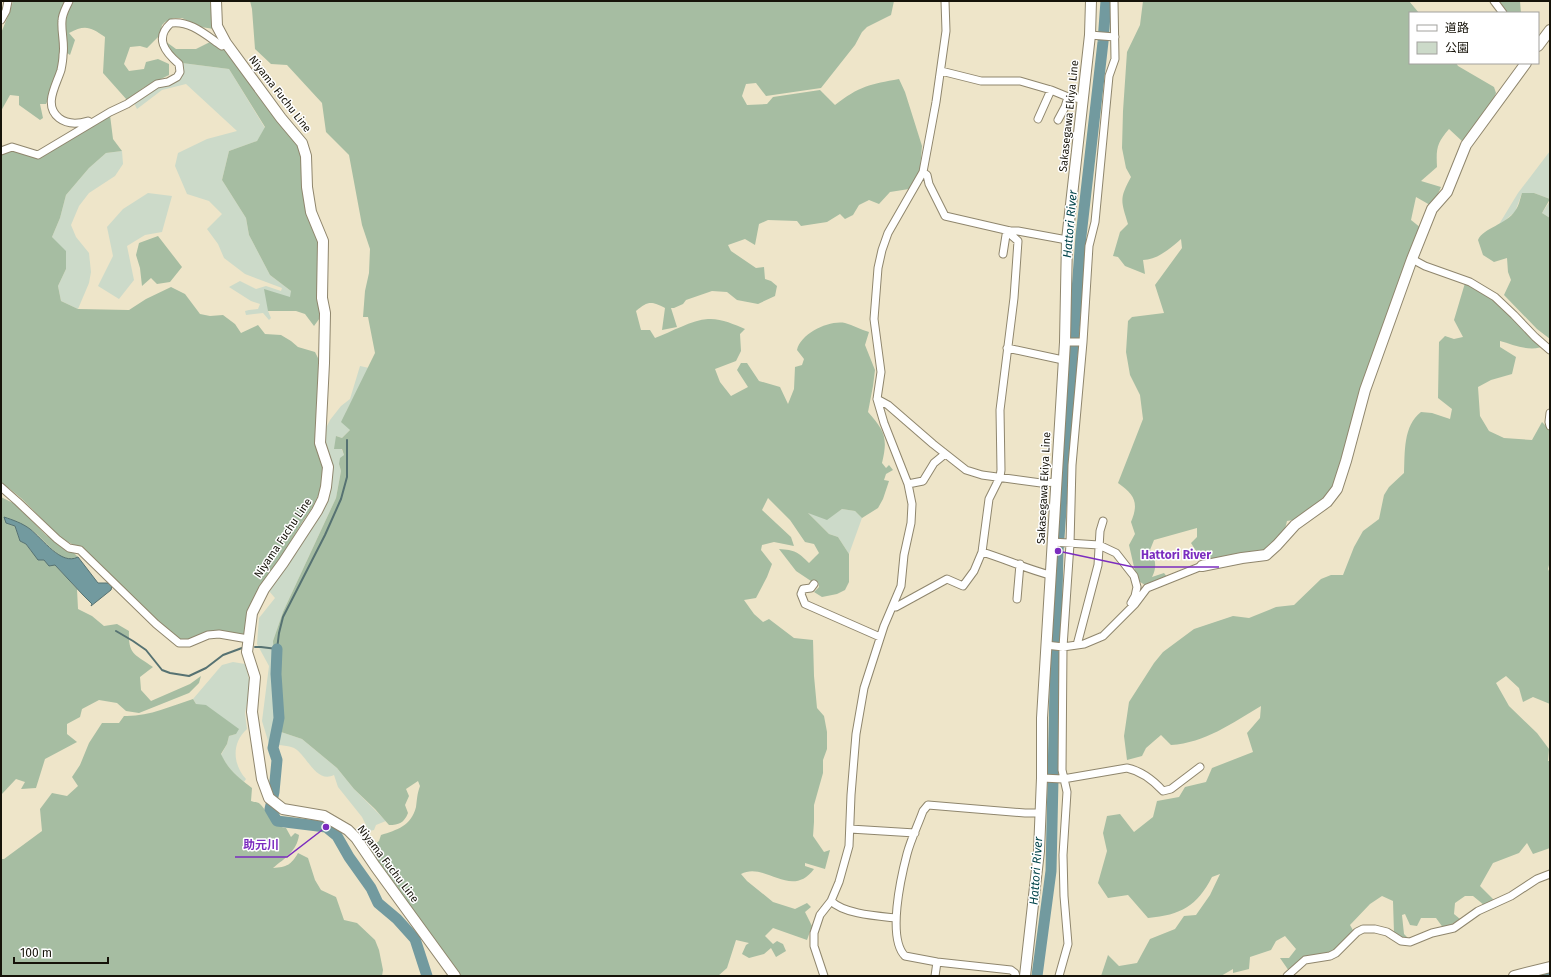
<svg xmlns="http://www.w3.org/2000/svg" width="1551" height="977" viewBox="0 0 1551 977" font-family="'Fira Sans','Noto Sans JP',sans-serif">
	<rect width="100%" height="100%" fill="#eee5c9"/>
	<path fill="#ccdac9" d="M182 63 229 69 265 128 257 141 229 151 222 180 246 218 249 235 270 275 291 291V297L268 311 271 318 269 320 263 313 246 315 245 311 249 310 258 309 260 304 251 301 229 287 240 281 256 289 266 286 281 291 282 288 245 274 224 258 218 244 207 229 222 214 209 201 187 194 175 166 178 153 207 139 237 131 186 84 162 90 137 109 134 103 154 89 182 75 184 70Z
		M122 151 123 164 115 176 89 193 79 206 71 225 76 237 89 253 91 272 89 283 78 309 61 301 58 286 66 269 52 237 60 218 66 195 89 168 106 153Z
		M1550 151V199L1534 193H1522L1515 212 1498 226 1518 193Z
		M148 193 172 196 162 232 145 235 127 246 134 280 119 299 98 286 113 256 107 227 123 209Z
		M1550 201V218L1542 213Z
		M360 366 369 368 346 412 350 430 342 438 336 436 344 455 339 464 341 471 336 498 283 612 273 641 276 703 281 732 302 739 337 768 354 789 386 821 376 825 374 830 369 831 362 817 338 787 334 775C316 784 307 755 294 748 287 745 276 745 269 744L262 721 269 666 257 644 259 618 275 598 269 591 287 560 328 498 333 474 324 445V429L326 428 330 420 341 406 350 399Z
		M842 509 855 511 862 518 849 554 838 537 829 534 807 512 827 519Z
		M233 662 245 664 249 679V694L245 713 247 729C231 743 233 765 246 779L244 782C234 774 227 767 221 755L227 744 229 736 236 734 196 704 193 699 222 665Z"/>
	<path fill="#a6bda2" d="M13 1H66C57 22 60 32 60 53 60 70 53 89 46 104H40L43 118 40 120 19 105V96L10 95 1 111V33L10 11Z
		M71 1H213L214 29 201 27 182 18H174L165 22 162 25 160 35 147 48 140 46 130 47 124 64 129 71 144 69 146 62 158 59 169 64V75L143 88 127 100 103 73 105 37C91 27 85 24 69 33L75 40 70 55 66 52 65 19Z
		M250 1H894L891 15 867 27 862 32 855 45 821 88 766 96 756 83 746 84 742 96 747 105 767 104 773 97 820 90 835 105C859 86 871 84 899 79L905 92 922 146 920 170 909 189 890 192 879 204 869 200 859 205 853 215 845 219 840 214 827 222 801 226 797 221 768 220 759 224 755 245 745 239 728 245 731 251 756 268 764 267 765 279 771 281 777 286 775 296 758 304 737 300 727 292 712 291 686 300 683 304 674 308H671L677 327 662 330 665 308C651 301 648 301 636 311L641 330H650L655 338C671 332 692 320 708 319 720 318 734 324 745 329L740 334 741 351 736 361 715 369 720 382 731 396 748 387 737 370 741 363H747L759 381 780 387 788 404 794 389 795 367 802 365 804 359 797 350C801 333 829 320 845 323 853 325 861 330 869 332L865 345 875 370 873 386 868 412C885 431 888 438 882 463L886 468 889 465 893 470 886 474 884 480 889 481 883 499 878 508 862 518 855 511 842 509 827 520 808 513 829 534 838 537 849 554V582L845 590 837 594 822 597 814 592 819 587 818 582 811 581 796 571 779 549C795 550 798 552 809 563L819 553 814 544 805 542 790 520 768 498 762 510 791 537 794 546 774 542 762 545 761 550 772 564 767 577 756 598 744 600 754 614 763 622 769 619 794 638 813 640 814 676 817 708 824 716 827 732V749L823 760V773L814 805V822L813 836 824 852 830 850 825 869 805 863V866L814 869C791 900 765 861 741 874L747 881 773 902 795 909 807 903 811 907 805 912 812 926 807 940 773 928 765 936 773 944 777 941 783 944 786 951 776 957 771 948 764 954 749 958 742 954 746 945 749 943 736 940 727 968 718 976H458L367 850 379 841 381 835C397 830 411 826 416 807 417 800 417 794 420 786L418 781 406 789 409 796 405 805 408 813C404 823 399 825 389 825L375 809 354 789 337 768 302 739 281 732 276 703 273 641 283 612 336 498 341 471 339 464 340 458 344 455 342 449H334L336 436 342 438 350 430 341 422 375 353 368 317H363L365 291 369 273 370 249 362 225 349 155 326 132 322 103 287 65 271 64 255 49 252 9Z
		M1143 1H1409L1419 13H1410V63H1456L1458 66 1494 87 1496 93 1492 103 1463 142 1449 129C1437 143 1436 148 1437 167L1421 181 1441 187 1437 196 1430 205 1416 197 1411 220 1421 228 1334 483 1329 494 1299 519 1287 521 1285 529 1267 551 1203 562 1191 543 1197 537V528L1154 540 1150 550C1156 560 1157 567 1152 577L1164 573 1167 577 1145 585 1137 580 1129 545 1135 534 1131 522C1139 503 1135 495 1118 483L1143 419 1140 395 1130 375 1126 352 1128 321 1132 317 1164 313 1155 285 1182 248 1181 239C1171 248 1157 260 1143 260L1145 274 1125 266 1118 257 1113 256 1120 232 1128 224C1121 201 1119 199 1131 177L1126 168 1122 148 1123 111 1127 52 1140 25Z
		M1497 1H1520L1521 13H1505Z
		M165 41 176 49H196L212 41 228 51 297 140 320 249 322 315 314 326 305 314 296 311H268L264 289 290 297 291 291 270 275 249 235 246 218 222 180 229 151 257 141 265 127 229 69 182 63 172 52Z
		M110 115 113 139 122 151 106 153 89 168 66 195 60 218 52 237 66 251V269L58 286 61 301 78 309 129 310 146 299 171 287 185 294 200 314 210 316 223 315 235 324 241 333 258 325 265 334 281 335 291 341 298 347 315 352 321 364 325 482 312 508 303 521 260 591 244 636 220 632 190 641H180L134 602 81 549 61 538 22 499 10 489 1 484V153L11 149 39 157Z
		M1522 193H1534L1550 199 1542 213 1550 218V339L1537 329 1504 295 1511 280 1508 272 1507 258 1494 262 1483 255 1478 240C1483 228 1507 224 1515 211 1519 206 1520 199 1522 193Z
		M158 236 182 267 170 282 157 284 151 278 142 286 140 268 136 255 139 243Z
		M1465 283 1485 287 1500 299 1547 344C1533 354 1515 345 1500 341V347L1516 357 1512 374 1491 380 1478 387 1480 416 1489 431 1504 438 1532 440 1542 422 1550 430V561L1548 569 1550 573V704L1533 697 1523 702 1519 688 1506 676 1496 683 1509 706 1537 733 1549 749 1548 761H1550V848L1533 854 1527 843 1519 853 1493 863 1480 886 1494 900 1484 905 1473 896H1465L1455 903 1454 914 1460 919 1444 929 1436 918H1421L1417 926 1410 925 1405 914 1402 915 1404 934 1408 938 1403 939 1394 933 1393 901 1382 896 1370 904 1350 925 1354 932 1330 955 1319 957 1289 971 1280 958H1289L1296 949 1285 936 1276 941 1271 950 1250 957 1249 969 1233 973V969L1221 976H1101L1108 955 1119 966 1137 963 1150 939 1175 929 1184 916 1196 915 1210 895 1220 874 1212 877C1197 906 1181 915 1148 918L1128 895 1108 898 1098 883 1107 851 1103 833 1107 816 1120 814 1134 832 1153 817 1157 801 1179 797 1185 787 1206 782 1212 768 1253 752 1247 733 1260 718 1261 706C1232 723 1205 743 1171 745L1161 735 1146 748 1142 756 1127 760 1124 736 1129 702 1154 663 1163 652 1194 629 1233 616 1249 618 1276 607 1294 605 1321 579 1331 575H1343L1354 547 1363 531 1379 519 1384 495 1389 487 1404 473C1405 452 1403 426 1421 412L1432 413 1450 419 1452 409 1438 398 1439 342 1445 336 1454 339 1463 337 1454 320Z
		M1 497 15 504 46 535 57 543 72 551 78 557C60 567 44 537 30 529 24 525 13 524 6 523L15 526 20 541 26 544 31 551 55 565 77 589 78 609 92 616 104 626 117 624 129 631C128 655 135 654 153 667L140 677 141 690 151 701 190 684 201 676 199 683 189 693 139 713 126 711 117 703 99 700 82 709 80 717 67 724V734L77 742 45 759 36 788 21 789 25 782 16 779 1 795Z
		M193 699 196 704 206 705 239 729 236 734 229 736 227 744 221 754C229 771 238 777 252 788L251 801C253 802 258 802 260 804 268 812 273 827 286 828L291 837 295 833 299 835C297 851 285 858 273 868 287 867 291 865 298 853L308 858 315 880 321 890 336 897 344 920 357 923 375 940 379 950 383 970 382 976H1V859H4L42 831 40 809 52 793 67 796 78 786 72 777 80 765 89 743 102 723H119L124 716C148 717 171 706 193 699Z"/>
	<path fill="#729a9f" stroke="#567272" d="M4 517C13 520 22 523 30 529 43 539 61 566 78 557L98 583H110L112 586 111 590 91 606 92 604 83 595 55 565 49 566 44 560H38L26 544 20 541 15 526 6 523Z"/>
	<g fill="none" stroke-linecap="round" stroke-linejoin="round">
		<path stroke="#567272" stroke-width="2" d="M116 631 133 641 146 650 162 670 170 673 189 676 206 668 223 655 242 648
			M255 647H261L277 649 279 633 283 617 325 535 341 499 347 477V440"/>
		<path stroke="#729a9f" stroke-width="11" d="M277 649 276 674 279 718 273 748 277 760 274 792 270 809 277 821 326 827 337 836 349 857 371 888 378 903 397 919 415 939 427 976
			M1037 976 1051 871 1058 551 1081 236 1103 42 1106 1
			M1536 976 1550 973"/>
		<defs>
			<path id="street" d="M69 1C66 8 62 14 62 21 61 32 65 44 63 55 63 60 62 65 61 70 56 86 43 105 59 118 68 125 78 124 88 121L91 123
				M1494 1 1503 13
				M1 20 6 11 8 1
				M1090 35 1115 37
				M941 71 981 81H1020L1051 90 1068 97 1083 99
				M1038 119 1051 90
				M1058 120 1065 107 1068 97
				M1 151 12 147 38 155 110 112 127 104 157 84 168 82 177 77 180 72 179 64C165 52 154 38 171 23 190 20 207 36 222 46L226 43
				M923 172 927 175 929 184 945 216 1010 231H1018L1067 240
				M1003 254 1006 235 1010 231
				M1412 259 1425 266 1470 282 1495 297 1514 315 1535 337 1550 350
				M1065 342H1083
				M1007 348 1063 360
				M877 399 888 405 933 444 966 470 982 475 1041 483 1056 482
				M1550 413 1549 422 1550 426
				M908 484 923 481 934 463 945 454
				M1 487 18 502 57 539 69 548 80 550 156 624 179 643H189L208 635 219 634 248 639
				M1052 542 1099 545 1116 553 1134 576 1137 587 1135 596 1131 603
				M982 552C1005 559 1027 569 1050 575
				M814 584 811 588 803 589 801 594 805 604 880 637
				M1017 599 1020 564
				M894 606 896 607 947 579 963 586 974 571 982 552 989 499 1000 477 1001 470 1000 410 1014 298 1018 241 1010 234V231
				M1046 645 1063 647 1084 644 1103 636 1135 604 1147 588 1202 566
				M1077 645 1098 565 1100 531 1103 521
				M1042 778 1063 779 1127 768C1141 771 1153 780 1163 791L1171 789 1200 767
				M850 829 915 833
				M831 901C844 914 877 916 896 918
				M824 976 814 946V933L820 915 831 901 839 882 849 846 851 795 856 734 864 688 884 626 901 586 904 555 911 523 912 504 908 484 884 423 877 399 881 372 874 319 878 268 882 250 888 233 923 172 936 102 946 31 945 1
				M935 976 937 962
				M1016 976 1015 973 1011 970 937 962 905 956C887 938 901 877 907 854 911 839 918 825 923 811L928 805 1025 813H1040
				M1059 976 1068 944 1064 896 1063 855 1067 792 1062 770 1063 647 1070 544 1072 465 1083 342 1089 246 1095 222 1109 76 1115 59 1114 1
				M1287 976 1305 960 1330 956 1336 953 1357 932 1363 929H1375L1387 932 1401 941 1410 942 1432 933 1454 928 1478 911 1511 896 1537 879 1550 874"/>
			<path id="secondary" d="M216 1 217 26 226 43 281 118 302 143 306 156 307 187 311 212 323 241 322 298 325 313 324 363 320 443 328 467 326 487 323 499 317 511 283 563 264 589 252 613 247 652 255 677 252 712 262 779 269 798 283 809 324 816 348 830 356 838 375 866 455 976
				M1538 46 1550 30
				M1202 566 1242 558 1266 555 1277 545 1295 525 1327 502 1337 489 1346 461 1365 390 1412 259 1432 209 1447 192 1466 145 1526 63
				M1025 976 1039 851 1042 778V718L1065 342 1067 240 1090 35 1091 1
				M1514 976 1550 967"/>
		</defs>
		<use href="#street" stroke="#8f866d" stroke-width="9"/>
		<use href="#secondary" stroke="#8f866d" stroke-width="12"/>
		<use href="#street" stroke="#fff" stroke-width="7"/>
		<use href="#secondary" stroke="#fff" stroke-width="10"/>
	</g>
	<g text-anchor="middle" dominant-baseline="central" stroke-width="3" stroke-linejoin="round" paint-order="stroke">
		<g font-size="11" fill="#161309" stroke="#fff">
			<text transform="translate(280 94) rotate(52)">Niyama Fuchu Line</text>
			<text transform="translate(1069 116) rotate(-84)">Sakasegawa Ekiya Line</text>
			<text transform="translate(1044 488) rotate(-87)">Sakasegawa Ekiya Line</text>
			<text transform="translate(283 538) rotate(-56)">Niyama Fuchu Line</text>
			<text transform="translate(388 864) rotate(53)">Niyama Fuchu Line</text>
		</g>
		<g font-size="12" font-style="italic" fill="#04464c" stroke="#fff">
			<text transform="translate(1070 224) rotate(-85)">Hattori River</text>
			<text transform="translate(1036 871) rotate(-86)">Hattori River</text>
		</g>
	</g>
	<path fill="none" stroke="#7b2cbf" stroke-width="1.5" d="M1058 551L1133 567H1219M326 827L287 857H235"/>
	<g fill="#7b2cbf" stroke="#fff" stroke-width="1.5">
		<circle cx="1058" cy="551" r="4"/>
		<circle cx="326" cy="827" r="4"/>
	</g>
	<g font-size="12" text-anchor="middle" font-weight="bold" fill="#7b2cbf" stroke="#fff" stroke-width="3" stroke-linejoin="round" paint-order="stroke">
		<text x="1176" y="559">Hattori River</text>
		<text x="261" y="849">助元川</text>
	</g>
	<rect width="1551" height="977" fill="none" stroke="#161309" stroke-width="4"/>
	<rect x="1409" y="12" width="130" height="52" fill="#ffffff" stroke="#a2a19d"/>
	<rect x="1417" y="25" width="20" height="6" fill="#ffffff" stroke="#a2a19d"/>
	<text x="1445" y="32" font-size="12" fill="#161309">道路</text>
	<rect x="1417" y="42" width="20" height="12" fill="#ccdac9" stroke="#a2a19d"/>
	<text x="1445" y="52" font-size="12" fill="#161309">公園</text>
	<path d="M14 957v6h94v-6" fill="none" stroke="#161309" stroke-width="2"/>
	<text x="20" y="957" font-size="12" fill="#161309" stroke="#ffffff" stroke-width="3" paint-order="stroke">100 m</text>
</svg>
